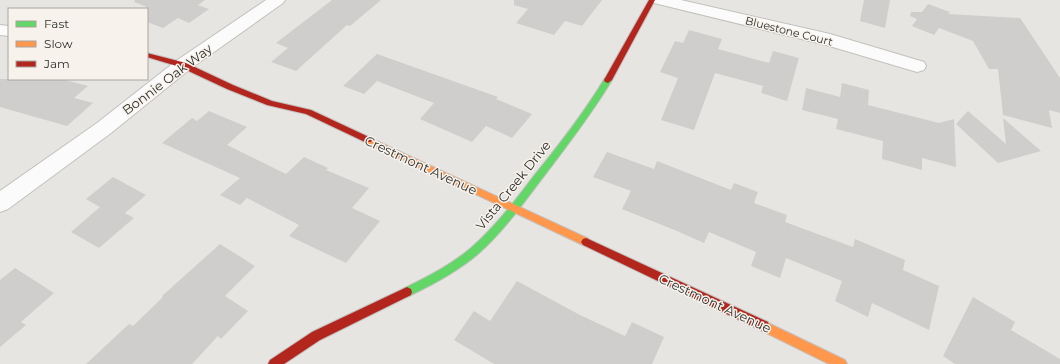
<svg xmlns="http://www.w3.org/2000/svg" width="1060" height="364" font-family="Montserrat,sans-serif">
	<style>
		.building { fill: #cfcecc }
		.lines { fill: none; stroke-linecap: round; stroke-linejoin: round }
		.street-casing { stroke: #c3c1be; stroke-width: 2 }
		.fast-casing { stroke: #c3c1be; stroke-width: 2 }
		.slow-casing { stroke: #c3c1be; stroke-width: 2 }
		.jam-casing { stroke: #c3c1be; stroke-width: 2 }
		.street { fill: #fbfbfb; fill-rule: evenodd }
		.fast { fill: #63d668; fill-rule: evenodd }
		.slow { fill: #ff974d; fill-rule: evenodd }
		.jam { fill: #b3261e; fill-rule: evenodd }
		.labels { text-anchor: middle; stroke-width: 3; stroke-linejoin: round; paint-order: stroke }
		.far-street-label { font-size: 11px; fill: #31302d; stroke: #f7f3ec }
		.street-label { font-size: 13px; fill: #31302d; stroke: #f7f3ec }
	</style>
	<rect width="100%" height="100%" fill="#e7e5e2"/>
	<path class="building" d="M 135,0 L 205,0 L 198,5 L 209,9 L 189,23 L 178,18 L 163,28 L 147,22 L 147,7 L 134,2 Z
		M 332,0 L 381,0 L 350,26 L 347,25 L 296,71 L 271,62 L 288,48 L 276,43 Z
		M 514,0 L 602,0 L 582,26 L 565,21 L 554,35 L 516,23 L 528,9 L 514,5 Z
		M 864,0 L 890,0 L 885,28 L 860,21 Z
		M 928,4 L 950,12 L 948,14 L 1020,18 L 1060,78 L 1060,113 L 1049,110 L 1052,128 L 1003,115 L 998,69 L 989,69 L 973,41 L 939,28 L 934,35 L 912,26 L 917,19 L 910,16 L 911,12 L 922,12 Z
		M 689,30 L 722,39 L 718,49 L 769,63 L 773,51 L 799,58 L 787,101 L 761,93 L 763,86 L 715,73 L 694,130 L 661,120 L 678,78 L 660,72 L 675,41 L 683,43 Z
		M 377,54 L 498,97 L 496,99 L 532,114 L 512,138 L 486,126 L 472,142 L 420,119 L 434,103 L 377,81 L 364,94 L 343,86 Z
		M 0,79 L 61,79 L 88,86 L 74,98 L 93,103 L 67,126 L 0,107 Z
		M 842,83 L 869,90 L 868,105 L 939,123 L 954,119 L 956,167 L 922,158 L 922,170 L 882,159 L 883,141 L 836,129 L 838,119 L 802,110 L 806,88 L 840,97 Z
		M 209,111 L 247,127 L 227,145 L 286,174 L 304,157 L 328,168 L 326,170 L 369,188 L 352,208 L 380,221 L 346,263 L 289,236 L 299,225 L 247,198 L 240,205 L 220,195 L 240,178 L 162,143 L 192,118 L 197,121 Z
		M 968,111 L 1006,144 L 1003,118 L 1041,151 L 998,163 L 956,124 Z
		M 607,152 L 654,169 L 657,161 L 731,190 L 734,183 L 758,192 L 754,203 L 787,215 L 785,222 L 853,247 L 855,239 L 905,260 L 903,270 L 939,286 L 929,330 L 872,303 L 868,317 L 835,301 L 842,281 L 786,258 L 780,278 L 751,266 L 756,252 L 709,232 L 704,243 L 677,231 L 622,209 L 631,191 L 593,177 Z
		M 113,177 L 146,195 L 125,213 L 134,218 L 99,248 L 71,232 L 100,207 L 86,199 Z
		M 220,244 L 255,266 L 225,296 L 248,311 L 221,339 L 218,336 L 192,364 L 86,364 L 129,324 L 133,326 L 163,297 L 162,296 Z
		M 15,268 L 54,293 L 21,322 L 26,325 L 0,347 L 0,280 Z
		M 517,281 L 580,315 L 625,336 L 632,322 L 664,337 L 652,364 L 494,364 L 454,340 L 474,311 L 490,321 Z
		M 973,297 L 1015,322 L 1011,330 L 1060,359 L 1060,364 L 955,364 L 943,356 Z"/>
	<g class="lines">
		<g class="street-casing">
			<path id="street" d="M 266,0 L 285,0 L 283,3 L 190,69 L 111,133 L 8,209 L 0,212 L 0,191 L 97,123 L 176,61 Z
				M 652,0 L 681,0 L 830,34 L 924,62 L 926,66 L 924,70 L 917,72 L 826,45 L 654,3 Z
				M 0,25 L 9,26 L 9,36 L 0,35 Z"/>
		</g>
		<g class="fast-casing">
			<path id="fast" d="M 608,77 L 612,80 C 591,115 566,147 541,180 C 522,205 503,232 478,254 C 458,271 434,284 411,295 L 407,297 L 403,295 L 402,292 L 403,289 C 427,277 451,265 471,248 C 495,227 514,202 533,177 C 559,145 584,113 605,78 Z"/>
		</g>
		<g class="slow-casing">
			<path id="slow" d="M 368,137 L 589,239 L 591,242 L 589,245 L 586,246 L 583,245 L 365,142 L 364,140 L 365,138 Z
				M 764,321 L 845,360 L 847,364 L 829,364 L 760,330 L 759,326 L 760,322 Z"/>
		</g>
		<g class="jam-casing">
			<path id="jam" d="M 649,0 L 655,0 L 612,80 L 608,83 L 605,82 L 604,80 Z
				M 147,53 L 186,63 L 233,85 L 272,101 L 311,110 L 371,138 L 372,140 L 371,142 L 365,142 L 306,114 L 267,105 L 227,89 L 180,67 L 147,57 Z
				M 586,238 L 768,322 L 769,326 L 768,330 L 764,331 L 760,330 L 583,245 L 581,242 L 583,239 Z
				M 407,287 L 411,289 L 412,292 L 411,295 L 320,340 L 284,364 L 268,364 L 270,360 L 312,332 Z"/>
		</g>
		<use href="#street" class="street"/>
		<use href="#fast" class="fast"/>
		<use href="#slow" class="slow"/>
		<use href="#jam" class="jam"/>
	</g>
	<g class="labels">
		<g class="far-street-label">
			<text transform="translate(789 31) rotate(14)" y="4">Bluestone Court</text>
		</g>
		<g class="street-label">
			<text transform="translate(167 79) rotate(-37)" y="5">Bonnie Oak Way</text>
			<text transform="translate(421 165) rotate(25)" y="5">Crestmont Avenue</text>
			<text transform="translate(513 185) rotate(-51)" y="5">Vista Creek Drive</text>
			<text transform="translate(715 303) rotate(25)" y="5">Crestmont Avenue</text>
		</g>
	</g>
	<rect x="8" y="8" width="140" height="72" fill="#f7f3ec" stroke="#a8a5a0"/>
	<rect x="16" y="21" width="20" height="6" fill="#63d668" stroke="#a8a5a0"/>
	<text x="44" y="28" font-size="12" fill="#31302d">Fast</text>
	<rect x="16" y="41" width="20" height="6" fill="#ff974d" stroke="#a8a5a0"/>
	<text x="44" y="48" font-size="12" fill="#31302d">Slow</text>
	<rect x="16" y="61" width="20" height="6" fill="#b3261e" stroke="#a8a5a0"/>
	<text x="44" y="68" font-size="12" fill="#31302d">Jam</text>
</svg>
